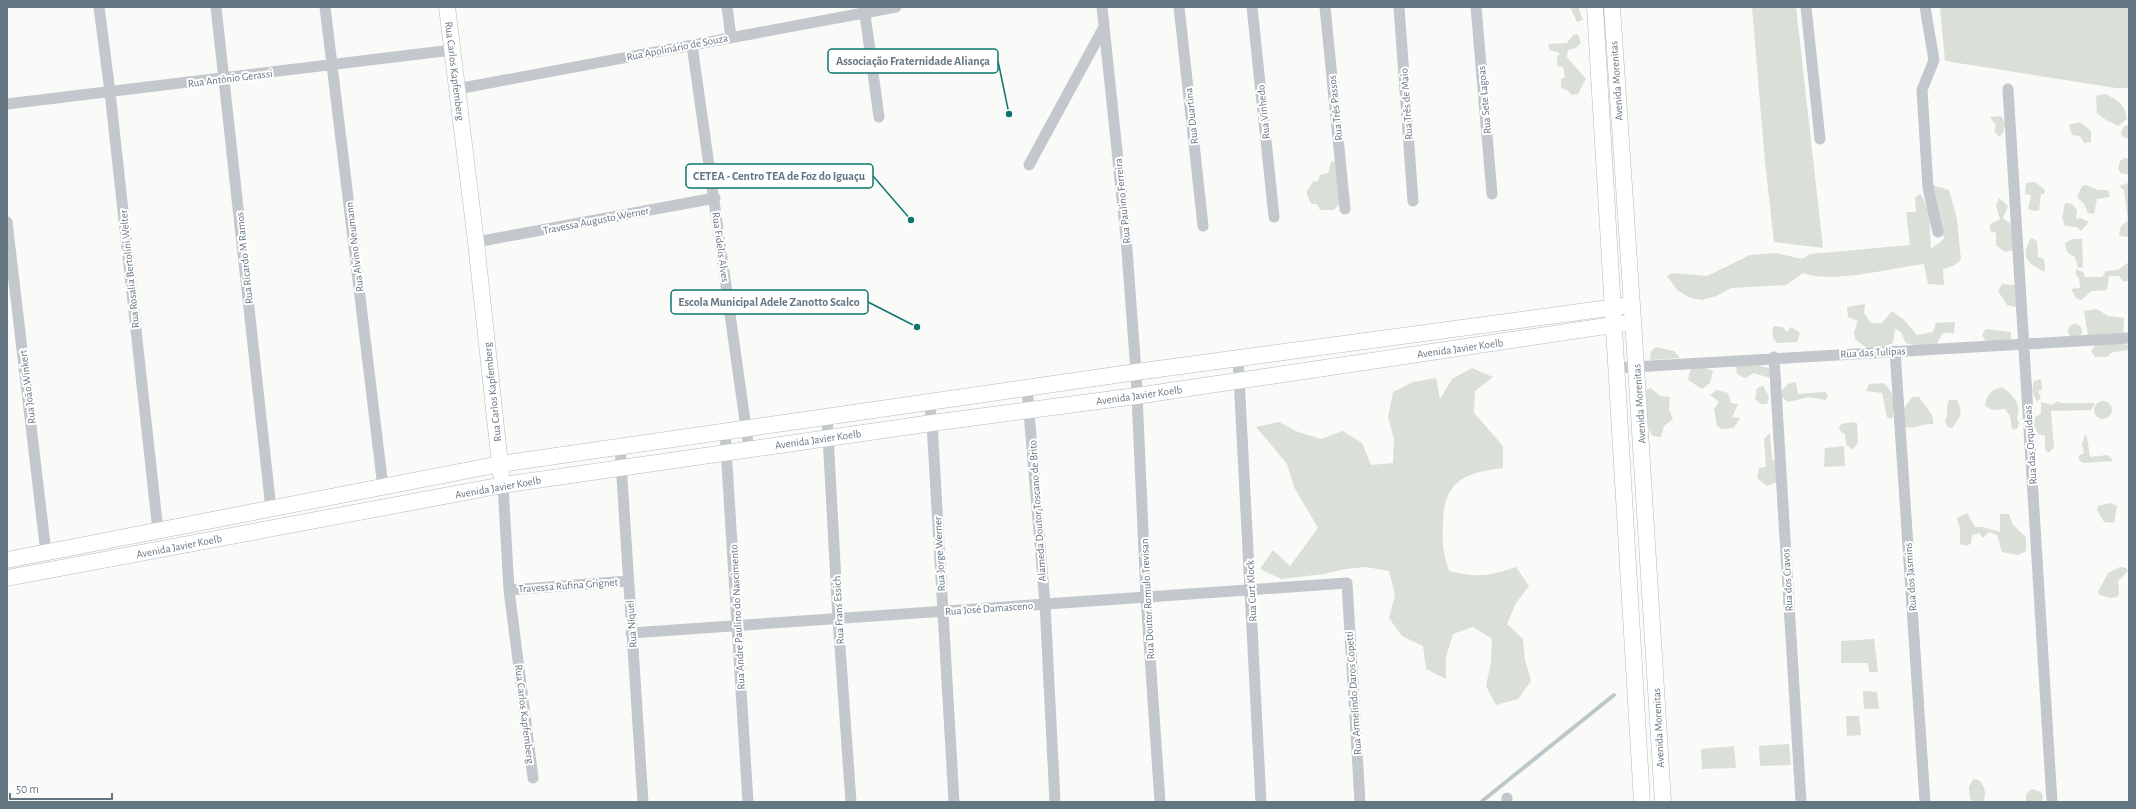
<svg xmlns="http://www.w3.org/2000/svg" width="2136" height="809" font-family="'Alegreya Sans',sans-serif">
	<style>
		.green { fill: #dadfd7 }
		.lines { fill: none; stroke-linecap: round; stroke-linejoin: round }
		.stream { stroke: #bbc7cb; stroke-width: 4 }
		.secondary-casing { stroke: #b3babf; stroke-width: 17 }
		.street { stroke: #c3c8cc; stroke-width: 11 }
		.secondary { stroke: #fff; stroke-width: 16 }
		.labels { text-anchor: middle; stroke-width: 4; stroke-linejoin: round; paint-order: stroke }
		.street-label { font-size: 11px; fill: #657683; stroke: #fff }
		.leader { fill: none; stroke: #0f766e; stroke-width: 1.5 }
		.callout-dot { fill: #0f766e; stroke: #fff; stroke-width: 1.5 }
		.callout { fill: #fff; stroke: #0f766e; stroke-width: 1.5 }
		.callout-label { font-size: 12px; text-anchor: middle; font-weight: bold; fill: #657683 }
	</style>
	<rect width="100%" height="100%" fill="#fafaf8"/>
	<path class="green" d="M 1570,7 L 1580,7 L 1579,10 L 1583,20 L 1577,22 Z
		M 1752,7 L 1796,7 L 1823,248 L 1774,242 L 1765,162 Z
		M 1940,7 L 2129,7 L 2129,88 L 2116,88 L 1945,61 Z
		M 1578,34 L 1581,43 L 1576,48 L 1568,50 L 1567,57 L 1586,79 L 1578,94 L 1572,95 L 1567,90 L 1561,88 L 1561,79 L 1565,77 L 1563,67 L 1557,66 L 1557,58 L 1560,53 L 1550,50 L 1548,44 L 1567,43 L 1573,35 Z
		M 2105,94 C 2118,100 2125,104 2127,119 L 2118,126 L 2106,120 L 2097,113 L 2096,96 Z
		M 2001,116 L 2005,123 L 2003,133 L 1999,137 L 1994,131 L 1996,126 L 1990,117 Z
		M 2080,122 L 2091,131 L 2091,142 L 2084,143 L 2080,136 L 2072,135 L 2069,125 Z
		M 2129,125 L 2129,139 L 2122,136 L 2121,132 L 2124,126 Z
		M 2125,158 L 2129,159 L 2129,175 L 2121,173 L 2118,169 L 2120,161 Z
		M 1331,161 L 1335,162 L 1339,170 L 1341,202 L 1334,210 L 1320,210 L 1317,204 L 1312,204 C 1303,191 1307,192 1314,180 L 1314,182 L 1318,181 L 1320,175 L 1328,173 Z
		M 2035,182 L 2045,190 L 2044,194 L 2041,194 L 2039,210 L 2034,211 L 2028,209 L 2031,195 L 2025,194 L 2026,183 Z
		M 2128,183 L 2129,186 L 2129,237 L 2119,236 L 2121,226 L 2128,221 L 2124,190 L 2119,186 Z
		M 1932,185 L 1949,190 L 1957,219 L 1961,260 L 1953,266 L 1943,269 L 1944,285 L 1928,284 L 1924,264 C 1892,268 1832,284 1803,273 L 1786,285 L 1731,288 L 1716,296 L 1702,300 L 1691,298 L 1678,291 L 1667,276 L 1672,273 L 1707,276 L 1750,255 L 1776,253 L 1802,259 L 1810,254 L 1910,245 L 1906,212 L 1916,212 L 1915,197 L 1921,194 L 1929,213 L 1931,249 L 1944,239 Z
		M 2086,185 L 2098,190 L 2108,190 L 2110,197 L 2097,199 L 2094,214 L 2088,213 L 2084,204 L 2077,197 L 2082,186 Z
		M 1999,198 L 2008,206 L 2003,218 L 2011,224 L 2013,250 L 2005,252 L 1996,245 L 1996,233 L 1990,231 L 1990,224 L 2000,219 L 1996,205 Z
		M 2065,203 L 2072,204 L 2077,210 L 2076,219 L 2081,218 L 2089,222 L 2081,231 L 2077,227 L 2065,226 L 2062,218 Z
		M 2031,238 L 2037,241 L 2038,257 L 2044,259 L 2045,266 L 2044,272 C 2027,262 2020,259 2031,238 Z
		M 2073,239 L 2082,239 L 2083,267 L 2078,268 L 2075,257 C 2068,254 2066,252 2065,243 Z
		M 2127,263 L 2129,265 L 2129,280 L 2124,282 L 2119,276 L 2109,276 L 2107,290 L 2092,291 L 2081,300 L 2076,298 L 2071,289 L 2080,288 L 2079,278 L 2076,275 L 2076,269 L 2083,272 L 2085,277 L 2102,277 L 2106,271 L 2118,270 Z
		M 2002,284 L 2014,285 L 2019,291 L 2019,308 L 2007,305 L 1998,291 Z
		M 1865,304 L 1864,313 L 1871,323 L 1882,323 L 1892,311 L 1903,319 L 1917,335 L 1933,332 L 1936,323 L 1955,322 L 1954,333 L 1943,333 L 1936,345 L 1926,348 L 1906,343 L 1901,332 L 1895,329 L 1893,343 C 1874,351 1872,353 1855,339 L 1854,332 L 1858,321 L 1848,317 L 1847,307 Z
		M 2097,309 L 2108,316 L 2124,318 L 2123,336 L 2088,335 L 2084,311 Z
		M2068 331a7 7 0 1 1 14 0a7 7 0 1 1-14 0Z
		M 1774,326 L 1783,327 L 1787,332 L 1791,327 L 1800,333 L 1797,342 L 1777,343 C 1772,337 1771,333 1774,326 Z
		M 1986,329 L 2011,332 L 2011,340 L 1986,342 L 1982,335 Z
		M 2119,341 L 2125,345 L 2129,344 L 2129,350 L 2113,352 L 2107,357 L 2095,357 L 2091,351 L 2096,344 Z
		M 1656,347 L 1674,351 L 1680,358 L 1650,360 L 1651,351 Z
		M 1743,361 L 1772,369 L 1769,378 L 1754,373 L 1745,378 L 1737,374 L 1735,362 Z
		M 1691,367 L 1705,368 L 1713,371 L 1710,383 L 1702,389 L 1688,380 Z
		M 1472,368 L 1493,377 L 1475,391 L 1474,413 L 1503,446 L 1503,468 C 1465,473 1444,480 1443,523 C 1442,542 1443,553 1449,571 C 1478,578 1488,576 1516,567 L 1529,586 L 1516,603 L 1507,624 L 1523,639 L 1525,660 L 1531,681 L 1518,699 L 1496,705 L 1486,686 L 1491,662 L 1492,639 L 1473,627 L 1453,634 L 1446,657 L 1446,679 L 1426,669 L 1423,646 L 1402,636 L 1389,618 L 1395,595 L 1389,571 L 1366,567 L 1346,569 L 1324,574 L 1281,579 L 1260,569 L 1273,550 L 1290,566 L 1318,528 L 1294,487 L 1287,464 L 1256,427 L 1279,422 L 1298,432 L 1321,439 L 1343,431 L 1362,443 L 1371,465 L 1393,463 L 1394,439 L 1388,417 L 1393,392 L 1413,382 L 1436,378 L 1440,399 L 1452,379 Z
		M 2041,379 L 2042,390 L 2038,391 L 2041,398 L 2037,402 L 2032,391 L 2034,381 Z
		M 1796,382 L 1798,394 L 1825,392 L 1828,396 L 1826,400 L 1809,397 L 1788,402 L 1782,397 L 1782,390 L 1788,384 Z
		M 1884,383 C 1895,394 1896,404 1892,419 L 1887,417 L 1882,393 L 1866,391 L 1869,384 Z
		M 1763,386 L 1769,397 L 1767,404 L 1761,404 L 1755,399 L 1757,388 Z
		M 2002,387 C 2012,394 2022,404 2017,417 L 2019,424 L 2017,429 L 2012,430 L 2010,416 L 2005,409 L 1993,410 L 1985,406 C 1986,395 1992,389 2002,387 Z
		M 1651,388 L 1660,396 L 1670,397 L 1669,410 L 1673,419 L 1664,426 L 1661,437 L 1652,436 L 1643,411 L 1642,391 Z
		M 1717,390 L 1728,393 L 1731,403 L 1738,404 L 1732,417 L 1740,418 L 1734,428 L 1722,429 L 1717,426 L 1714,409 L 1719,402 L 1710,395 Z
		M 1912,397 L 1919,397 C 1924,406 1935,414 1933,424 C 1923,423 1916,429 1905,427 L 1901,413 Z
		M 1949,400 L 1957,400 C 1964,415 1960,416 1952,428 L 1948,427 L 1945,421 C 1949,414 1945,407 1949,400 Z
		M2094 410a9 9 0 1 1 18 0a9 9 0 1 1-18 0Z
		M 2057,401 L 2061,403 L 2095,403 L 2091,410 L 2051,411 L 2054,448 L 2048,453 L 2045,449 L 2045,436 L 2038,434 L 2034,425 L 2035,417 L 2041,414 L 2041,402 L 2053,405 Z
		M 1852,422 L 1857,423 L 1858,443 L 1852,450 L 1846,444 L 1845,434 L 1841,432 L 1839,428 L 1841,424 Z
		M 1770,433 L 1772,459 L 1778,463 L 1777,482 L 1767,486 L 1757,478 L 1759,468 L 1766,467 L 1764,439 Z
		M 2085,435 L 2087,437 L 2090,457 L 2108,455 L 2113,461 L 2084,463 L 2080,461 L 2078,456 L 2084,453 L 2082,444 Z
		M 1844,446 L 1845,466 L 1824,467 L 1825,448 Z
		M 2110,503 L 2117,506 L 2114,523 L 2104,522 L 2097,510 L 2098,506 Z
		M 1967,513 L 1975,527 L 1983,527 L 2000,532 L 2000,514 L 2009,514 L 2013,525 L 2026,537 L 2026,551 L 2018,555 L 2002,552 L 1997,535 L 1989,532 L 1983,538 L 1979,533 L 1972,535 L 1971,543 L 1967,546 L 1960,544 L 1960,529 L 1957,518 Z
		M 2120,567 L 2126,568 L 2128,571 L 2118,581 L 2119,594 L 2117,597 L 2111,598 L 2099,595 L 2098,592 L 2108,573 Z
		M 1874,639 L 1878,672 L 1869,672 L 1868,663 L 1841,663 L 1841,641 Z
		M 1863,691 L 1877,692 L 1879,709 L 1864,709 Z
		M 1846,716 L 1859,716 L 1861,735 L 1847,736 Z
		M 1789,744 L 1791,765 L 1760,766 L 1759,746 Z
		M 1734,746 L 1736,768 L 1702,769 L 1701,749 Z
		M 1973,779 L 1979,780 C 1985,787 1987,794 1983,802 L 1975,802 L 1970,799 L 1969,787 Z
		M 2032,789 L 2041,792 L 2043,797 L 2042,802 L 2026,802 L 2026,794 Z"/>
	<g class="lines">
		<path class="stream" d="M 1481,802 L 1614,695"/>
		<g class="secondary-casing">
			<path id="secondary" d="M 447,7 L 476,242 L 501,474
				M 1595,7 L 1642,802
				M 1612,7 L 1636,366 L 1663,802
				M 7,560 L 500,464 L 1136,372 L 1631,305
				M 7,578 L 503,485 L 932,423 L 1136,396 L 1633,322"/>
		</g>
		<path class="street" d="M 99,7 L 110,92 L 158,531
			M 216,7 L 271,509
			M 325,7 L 383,487
			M 727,7 L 731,37
			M 864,7 L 879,117
			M 1102,7 L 1126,237 L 1136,372 L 1146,597 L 1160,802
			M 1179,7 L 1203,226
			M 1252,7 L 1274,217
			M 1325,7 L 1345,209
			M 1399,7 L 1413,201
			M 1476,7 L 1492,194
			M 1806,7 L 1820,139
			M 1925,7 L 1934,60 L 1922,90 L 1928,188 L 1938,232
			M 692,45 L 749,449
			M 457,89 L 896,7
			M 2008,89 L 2052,802
			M 7,104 L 452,50
			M 1029,165 L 1104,27
			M 7,222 L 46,553
			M 476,242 L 715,198
			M 1895,351 L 1925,802
			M 1774,357 L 1801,802
			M 1238,358 L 1261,802
			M 1616,368 L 2129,338
			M 1027,388 L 1045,604 L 1055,802
			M 929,402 L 932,423 L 954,802
			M 827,417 L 838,619 L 851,802
			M 725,432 L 748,802
			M 620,447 L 643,802
			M 503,485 L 509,590 L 533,778
			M 509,590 L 628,581
			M 631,633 L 1347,583 L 1360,802
			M 1507,798 L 1507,802"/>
		<use href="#secondary" class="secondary"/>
	</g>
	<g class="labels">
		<g class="street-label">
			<text transform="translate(677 47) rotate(-11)" y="4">Rua Apolinário de Souza</text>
			<text transform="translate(455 71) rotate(83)" y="4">Rua Carlos Kapfemberg</text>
			<text transform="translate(230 78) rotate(-7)" y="4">Rua Antônio Gerassi</text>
			<text transform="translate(1616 81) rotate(-94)" y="4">Avenida Morenitas</text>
			<text transform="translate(1484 100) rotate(-95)" y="4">Rua Sete Lagoas</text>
			<text transform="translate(1406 104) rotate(-94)" y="4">Rua Três de Maio</text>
			<text transform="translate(1335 108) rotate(-96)" y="4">Rua Três Passos</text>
			<text transform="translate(1263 112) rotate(-96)" y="4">Rua Vinhedo</text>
			<text transform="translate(1191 116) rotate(-96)" y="4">Rua Duartina</text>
			<text transform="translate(1122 201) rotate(-96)" y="4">Rua Paulino Ferreira</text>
			<text transform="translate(596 220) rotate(-11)" y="4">Travessa Augusto Werner</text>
			<text transform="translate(354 247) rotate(-97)" y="4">Rua Alvino Neumann</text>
			<text transform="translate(721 247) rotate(82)" y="4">Rua Fidelis Alves</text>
			<text transform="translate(244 258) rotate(-96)" y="4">Rua Ricardo M Ramos</text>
			<text transform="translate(129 269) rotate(-96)" y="4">Rua Rosalia Bertolini Welter</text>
			<text transform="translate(1460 348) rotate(-8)" y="4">Avenida Javier Koelb</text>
			<text transform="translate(1873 352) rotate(-3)" y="4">Rua das Tulipas</text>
			<text transform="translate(27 387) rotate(-97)" y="4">Rua João Winkert</text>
			<text transform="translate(492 392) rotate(-96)" y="4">Rua Carlos Kapfemberg</text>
			<text transform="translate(1139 395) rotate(-8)" y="4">Avenida Javier Koelb</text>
			<text transform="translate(1639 404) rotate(-94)" y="4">Avenida Morenitas</text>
			<text transform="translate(818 439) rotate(-8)" y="4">Avenida Javier Koelb</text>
			<text transform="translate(2030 445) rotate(-94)" y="4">Rua das Orquídeas</text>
			<text transform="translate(498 487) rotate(-10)" y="4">Avenida Javier Koelb</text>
			<text transform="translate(1037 511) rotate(-94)" y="4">Alameda Doutor Toscano de Brito</text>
			<text transform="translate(179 546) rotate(-11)" y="4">Avenida Javier Koelb</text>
			<text transform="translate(939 554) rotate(-93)" y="4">Rua Jorge Werner</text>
			<text transform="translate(1910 577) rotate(-94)" y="4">Rua dos Jasmins</text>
			<text transform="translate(1787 580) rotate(-93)" y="4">Rua dos Cravos</text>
			<text transform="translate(568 585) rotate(-4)" y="4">Travessa Rufina Grignet</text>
			<text transform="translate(1251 591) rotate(-93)" y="4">Rua Curt Klock</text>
			<text transform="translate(1147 599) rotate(-93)" y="4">Rua Doutor Romulo Trevisan</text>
			<text transform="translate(989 608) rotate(-4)" y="4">Rua José Damasceno</text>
			<text transform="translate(838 610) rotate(-93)" y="4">Rua Frans Essich</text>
			<text transform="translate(737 617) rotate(-93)" y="4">Rua Andre Paulino do Nascimento</text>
			<text transform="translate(631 624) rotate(-94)" y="4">Rua Níquel</text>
			<text transform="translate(1353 693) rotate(-94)" y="4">Rua Armelindo Daros Copetti</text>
			<text transform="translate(525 714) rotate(83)" y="4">Rua Carlos Kapfemberg</text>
			<text transform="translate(1658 728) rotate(-93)" y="4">Avenida Morenitas</text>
		</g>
	</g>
	<path class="leader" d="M1009 114L998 61M911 220L873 176M917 327L868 302"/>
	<g class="callout-dot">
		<circle cx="1009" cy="114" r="4"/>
		<circle cx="911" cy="220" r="4"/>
		<circle cx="917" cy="327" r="4"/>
	</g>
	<g class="callout">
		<rect x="828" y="49" width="170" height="24" rx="4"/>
		<rect x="686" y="164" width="187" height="24" rx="4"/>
		<rect x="671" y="290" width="197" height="24" rx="4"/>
	</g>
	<g class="callout-label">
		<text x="913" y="65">Associação Fraternidade Aliança</text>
		<text x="779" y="180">CETEA - Centro TEA de Foz do Iguaçu</text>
		<text x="769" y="306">Escola Municipal Adele Zanotto Scalco</text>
	</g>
	<rect width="2136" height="809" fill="none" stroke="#657683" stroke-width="16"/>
	<path d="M10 793v6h102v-6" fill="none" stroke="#657683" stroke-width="2"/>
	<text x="16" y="793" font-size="12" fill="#657683" stroke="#ffffff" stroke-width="3" paint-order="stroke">50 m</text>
</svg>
